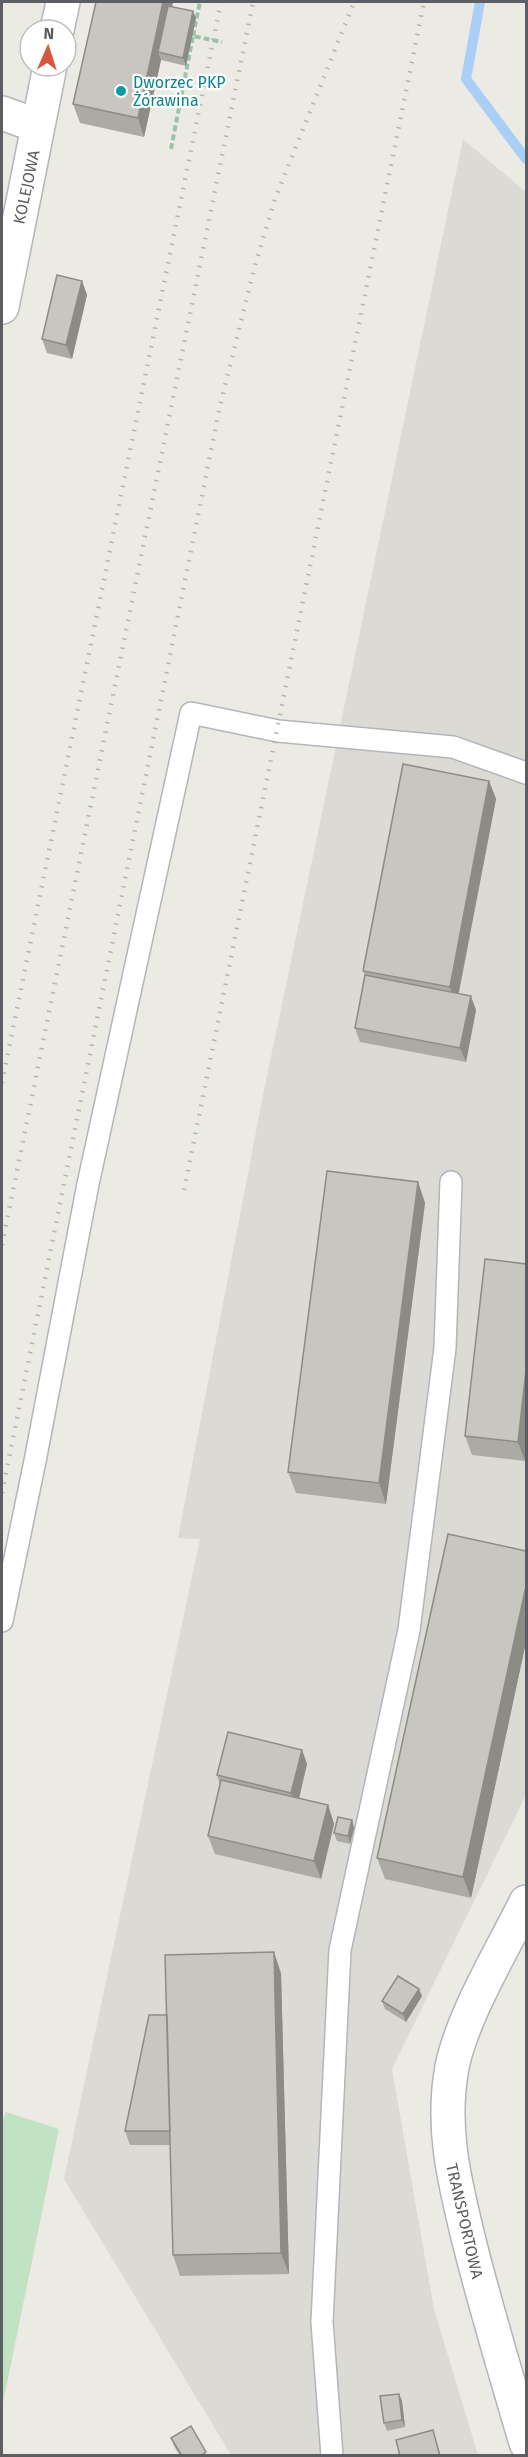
<svg xmlns="http://www.w3.org/2000/svg" width="528" height="2457" font-family="'Fira Sans',sans-serif">
	<style>
		.industrial { fill: #dbdad5 }
		.green { fill: #c2e2c4 }
		.lines { fill: none; stroke-linecap: round; stroke-linejoin: round }
		.stream { stroke: #aacff6; stroke-width: 10 }
		.lane-casing { stroke: #b3b5b9; stroke-width: 24 }
		.street-casing { stroke: #b3b5b9; stroke-width: 36 }
		.path { stroke: #9cc2a9; stroke-width: 4; stroke-dasharray: 6 3; stroke-linecap: butt }
		.lane { stroke: #fff; stroke-width: 21 }
		.street { stroke: #fff; stroke-width: 33 }
		.rail { stroke: #b3b4b4; stroke-width: 4.5; stroke-dasharray: 1.5 8; stroke-linecap: butt }
		.wall { fill: #acaaa5 }
		.shaded-wall { fill: #8c8b86 }
		.building { fill: #c8c6c0; stroke: #8c8b86; stroke-width: 1.5 }
		.culture-dot { fill: #0f9aa8; stroke: #fff; stroke-width: 2 }
		.labels { text-anchor: middle; stroke-width: 4.5; stroke-linejoin: round; paint-order: stroke }
		.culture-label { font-size: 16px; fill: #0d838f; stroke: #fff; text-anchor: start }
		.street-label { font-size: 16px; fill: #5b5e62; stroke: #fff }
	</style>
	<rect width="100%" height="100%" fill="#ecebe3"/>
	<path class="industrial" d="M 463,139 L 526,192 L 526,1795 L 392,2069 L 434,2309 L 478,2455 L 231,2455 L 64,2179 L 200,1539 L 178,1538 L 264,1090 Z"/>
	<path class="green" d="M 6,2112 L 59,2129 L 2,2408 L 2,2122 Z"/>
	<g class="lines">
		<path class="stream" d="M 480,2 L 466,79 L 526,159"/>
		<g class="lane-casing">
			<path id="lane" d="M 2,1621 L 35,1461 L 88,1184 L 191,713 L 278,731 L 453,747 L 526,773
				M 332,2456 L 322,2322 L 340,1950 L 409,1630 L 445,1348 L 451,1182"/>
		</g>
		<g class="street-casing">
			<path id="street" d="M 57,30 L 63,2
				M 2,113 L 38,126
				M 2,307 L 50,66
				M 526,1902 C 502,1951 463,2014 452,2067 C 441,2127 454,2179 468,2237 C 485,2306 506,2374 526,2443"/>
		</g>
		<path class="path" d="M 193,36 L 200,2
			M 171,149 L 193,36 L 222,42"/>
		<use href="#lane" class="lane"/>
		<use href="#street" class="street"/>
		<path class="rail" d="M 2,1083 L 221,2
			M 184,1190 L 424,2
			M 2,1245 L 253,2
			M 2,1493 L 220,406 L 254,269 L 275,199 L 354,2"/>
	</g>
	<path class="wall" d="M 173,2 L 172,6 L 196,18 L 186,66 L 161,60 L 144,137 L 80,123 L 73,104 Z
		M 82,281 L 87,295 L 72,359 L 47,353 L 42,339 Z
		M 489,781 L 496,799 L 459,993 L 476,1010 L 466,1062 L 360,1042 L 355,1028 L 365,975 L 363,971 Z
		M 418,1182 L 425,1203 L 386,1504 L 296,1493 L 288,1472 Z
		M 526,1264 L 525,1461 L 472,1455 L 465,1436 Z
		M 526,1551 L 526,1642 L 471,1898 L 385,1879 L 377,1858 Z
		M 302,1750 L 307,1764 L 299,1798 L 328,1805 L 334,1824 L 321,1879 L 215,1854 L 208,1836 L 220,1785 L 217,1775 Z
		M 352,1820 L 354,1828 L 350,1844 L 337,1841 L 334,1833 Z
		M 281,1973 L 289,2274 L 180,2276 L 173,2255 L 170,2145 L 130,2145 L 125,2131 L 167,2015 Z
		M 422,1996 L 406,2022 L 385,2009 L 382,2001 Z
		M 402,2401 L 405,2427 L 387,2431 L 384,2423 Z
		M 171,2438 L 207,2456 L 180,2456 L 174,2446 Z"/>
	<path class="shaded-wall" d="M 163,2 L 173,2 L 162,53 L 158,52 L 161,60 L 144,137 L 138,118 Z
		M 193,11 L 196,18 L 186,66 L 183,58 Z
		M 82,281 L 87,295 L 72,359 L 66,345 Z
		M 489,781 L 496,799 L 456,1006 L 450,987 Z
		M 471,996 L 476,1010 L 466,1062 L 460,1048 Z
		M 418,1182 L 425,1203 L 386,1504 L 379,1483 Z
		M 526,1370 L 526,1447 L 525,1461 L 518,1442 Z
		M 526,1586 L 526,1642 L 471,1898 L 463,1877 Z
		M 302,1750 L 307,1764 L 297,1807 L 291,1793 Z
		M 328,1805 L 334,1824 L 321,1879 L 314,1861 Z
		M 352,1820 L 354,1828 L 350,1844 L 348,1836 Z
		M 274,1952 L 281,1973 L 289,2274 L 281,2253 Z
		M 419,1989 L 422,1996 L 406,2022 L 403,2014 Z
		M 399,2394 L 402,2401 L 405,2427 L 402,2420 Z"/>
	<path class="building" d="M 96,2 L 163,2 L 138,118 L 73,104 Z
		M 168,6 L 193,11 L 183,58 L 158,52 Z
		M 57,275 L 82,281 L 66,345 L 42,339 Z
		M 403,764 L 489,781 L 450,987 L 363,971 Z
		M 365,975 L 471,996 L 460,1048 L 355,1028 Z
		M 327,1171 L 418,1182 L 379,1483 L 288,1472 Z
		M 485,1259 L 526,1264 L 526,1370 L 518,1442 L 465,1436 Z
		M 448,1534 L 526,1551 L 526,1586 L 463,1877 L 377,1858 Z
		M 228,1732 L 302,1750 L 291,1793 L 217,1775 Z
		M 221,1780 L 328,1805 L 314,1861 L 208,1836 Z
		M 338,1817 L 352,1820 L 348,1836 L 334,1833 Z
		M 274,1952 L 281,2253 L 173,2255 L 165,1955 Z
		M 398,1976 L 419,1989 L 403,2014 L 382,2001 Z
		M 149,2015 L 167,2015 L 170,2131 L 125,2131 Z
		M 399,2394 L 402,2420 L 384,2423 L 380,2396 Z
		M 191,2426 L 206,2452 L 200,2456 L 182,2456 L 171,2438 Z
		M 433,2430 L 440,2456 L 400,2456 L 396,2440 Z"/>
	<circle class="culture-dot" cx="121" cy="91" r="6"/>
	<g class="labels">
		<g class="culture-label">
			<text x="133" y="88">Dworzec PKP<tspan x="133" dy="18">Żórawina</tspan></text>
		</g>
		<g class="street-label">
			<text transform="translate(26 187) rotate(-78)" y="6">KOLEJOWA</text>
			<text transform="translate(465 2221) rotate(77)" y="6">TRANSPORTOWA</text>
		</g>
	</g>
	<rect width="528" height="2457" fill="none" stroke="#5b5e62" stroke-width="6"/>
	<g transform="translate(48 48) rotate(3)"><circle r="28" fill="#ffffff" stroke="#bdbfc0" stroke-width="1.5"/>
	<path d="M0-4.5L10 22L0 15L-10 22Z" fill="#d7563f"/>
	<text y="-9" font-size="16" font-weight="bold" text-anchor="middle" fill="#5b5e62">N</text>
	</g>
</svg>
